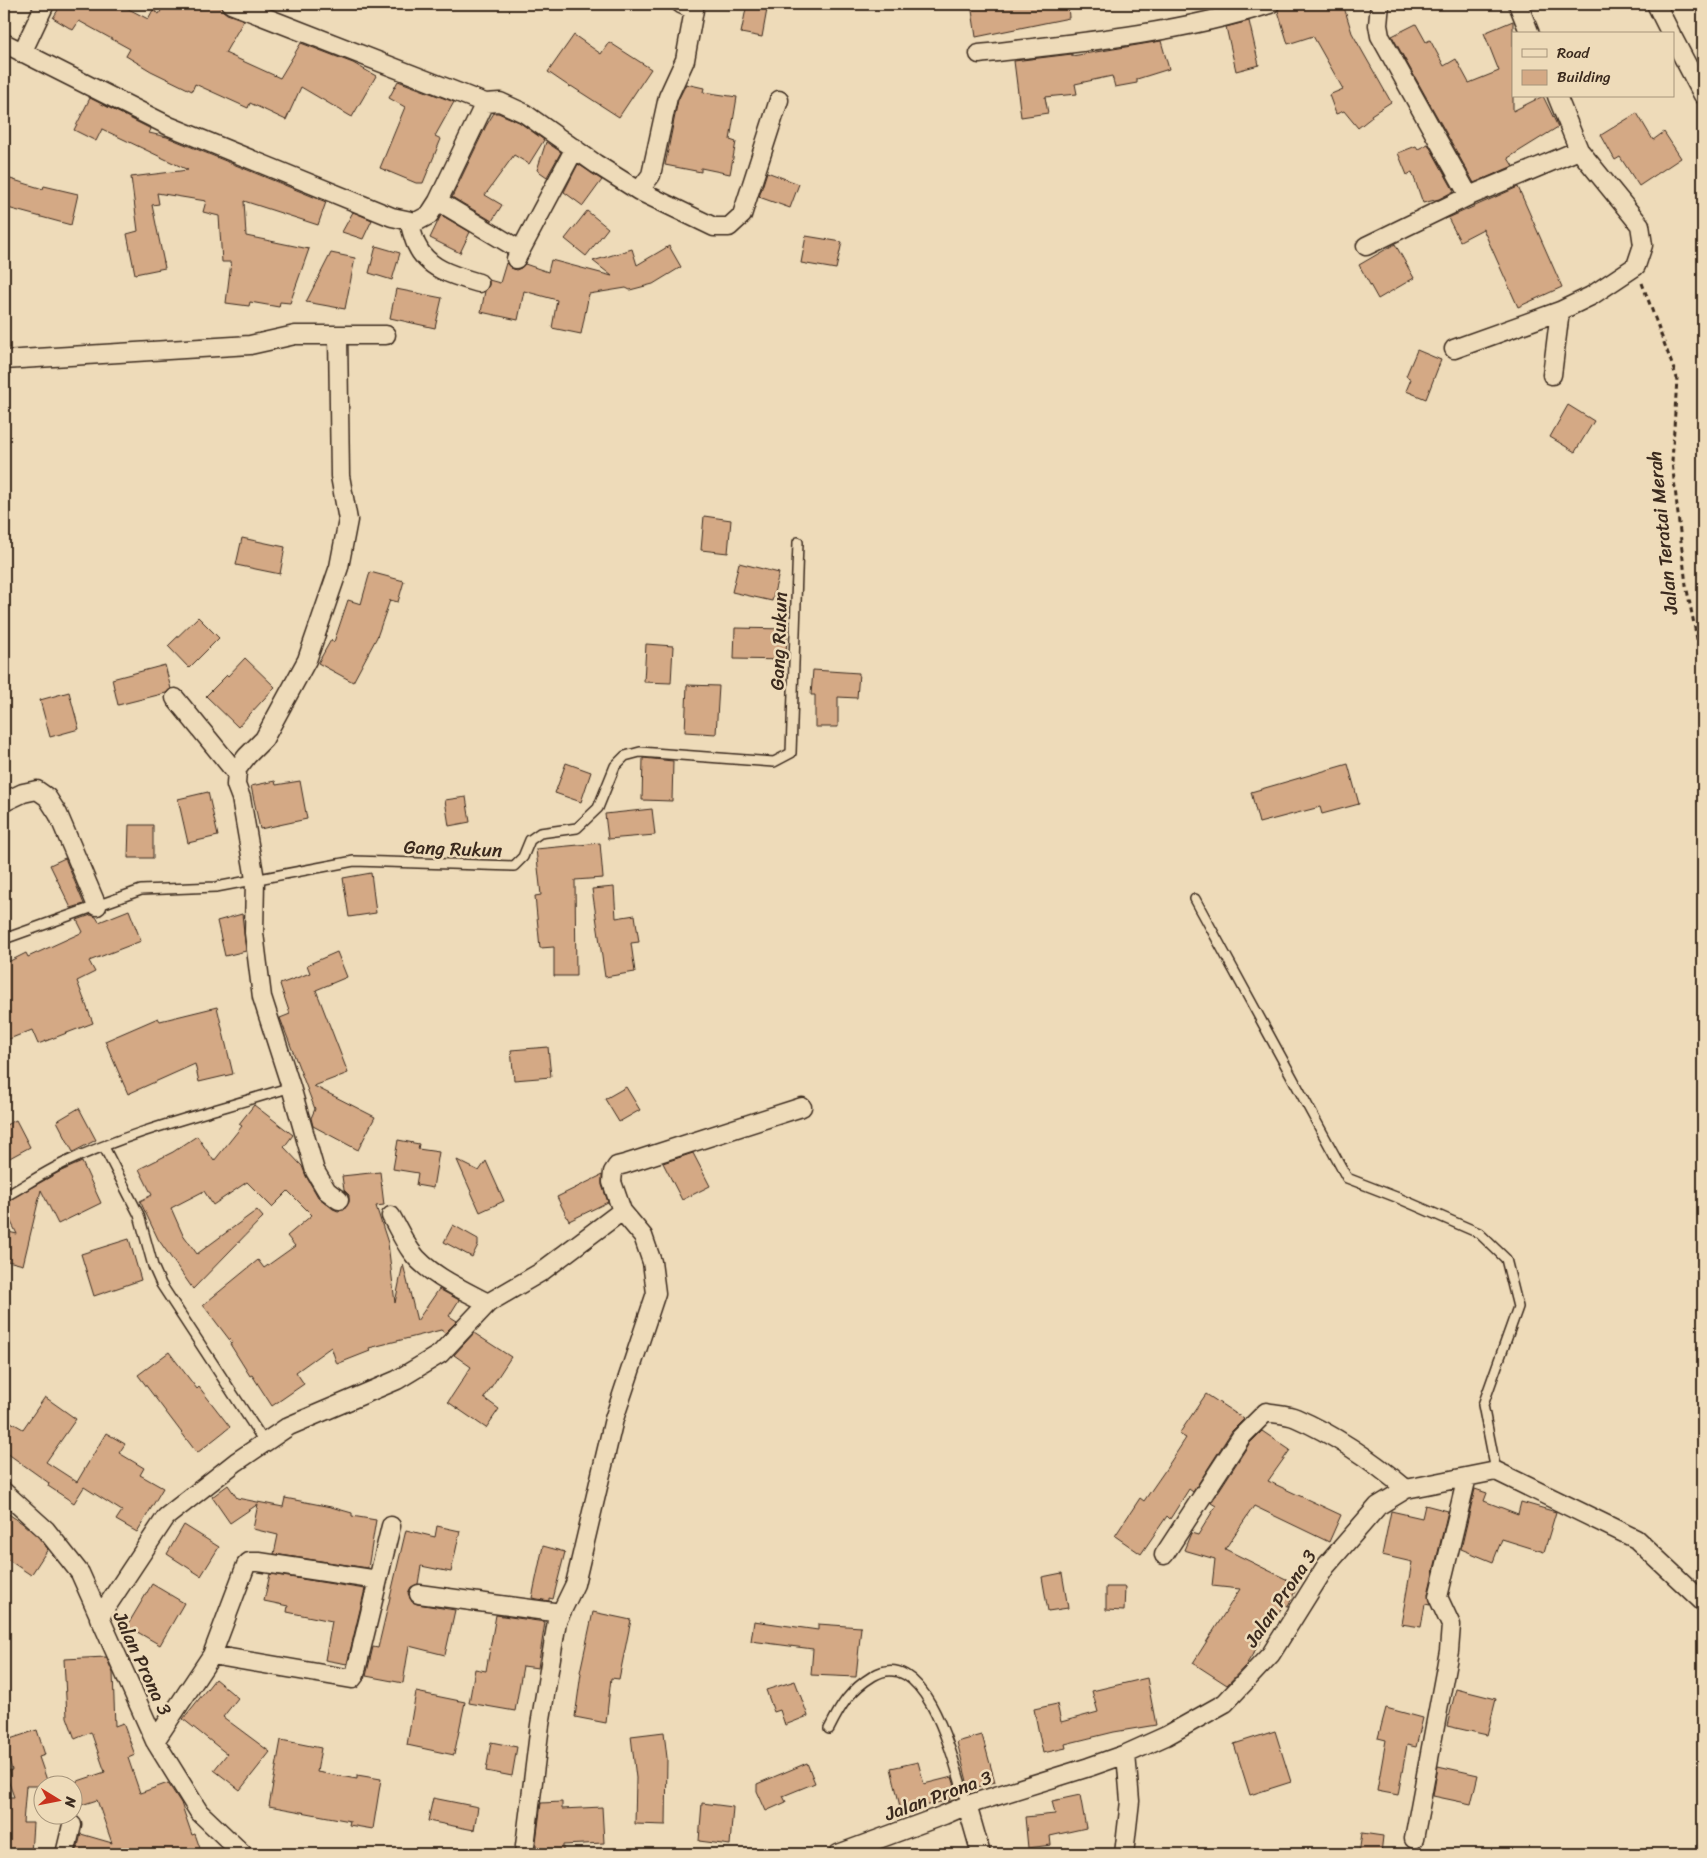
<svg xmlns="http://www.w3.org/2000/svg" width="1707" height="1858" font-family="Sriracha,sans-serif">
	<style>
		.building { fill: #d4a985; stroke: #3b2a1e }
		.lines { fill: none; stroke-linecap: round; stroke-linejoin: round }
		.service-casing { stroke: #3b2a1e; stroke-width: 12 }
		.minor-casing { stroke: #3b2a1e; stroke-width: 21 }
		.path { stroke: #3b2a1e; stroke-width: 3; stroke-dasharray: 5 4; stroke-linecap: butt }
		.service { stroke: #eedbb9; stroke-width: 9 }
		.minor { stroke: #eedbb9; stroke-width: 18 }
		.labels { text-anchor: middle; stroke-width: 5; stroke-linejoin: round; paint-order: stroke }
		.street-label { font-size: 19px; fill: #3b2a1e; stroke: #eedbb9 }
	</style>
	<rect width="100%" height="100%" fill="#eedbb9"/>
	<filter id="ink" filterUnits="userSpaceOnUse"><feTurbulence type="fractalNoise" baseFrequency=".02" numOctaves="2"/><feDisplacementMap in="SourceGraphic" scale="10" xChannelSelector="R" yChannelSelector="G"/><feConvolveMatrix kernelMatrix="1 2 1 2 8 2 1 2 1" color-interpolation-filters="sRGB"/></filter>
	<g filter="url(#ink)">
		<path class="building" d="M 56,4 L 119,4 L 148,19 L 153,10 L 159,14 L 165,4 L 220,4 L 222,10 L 227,14 L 244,20 L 225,53 L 280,78 L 301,43 L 353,63 L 376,76 L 352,117 L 301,87 L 286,120 L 250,103 L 248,108 L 195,84 L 192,91 L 151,71 L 126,56 L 130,49 L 79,21 L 73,30 L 53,18 L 58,10 L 55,9 Z
			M 747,4 L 768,4 L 762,37 L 741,33 Z
			M 971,4 L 1068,4 L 1069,18 L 976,37 Z
			M 1288,4 L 1343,4 L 1352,33 L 1391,102 L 1371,115 L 1372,117 L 1358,128 L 1344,111 L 1336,114 L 1329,95 L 1343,89 L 1313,36 L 1288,44 L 1278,11 L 1280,6 Z
			M 1249,21 L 1259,65 L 1236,71 L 1226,27 Z
			M 1513,21 L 1513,111 L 1543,96 L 1558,127 L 1508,158 L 1513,166 L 1474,183 L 1392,36 L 1416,24 L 1426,42 L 1430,40 L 1444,66 L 1456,59 L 1469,83 L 1499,71 L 1484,33 Z
			M 574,35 L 601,54 L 609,42 L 651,69 L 619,117 L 571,86 L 570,87 L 548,72 Z
			M 1161,41 L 1169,69 L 1137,79 L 1137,83 L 1115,87 L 1112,76 L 1075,84 L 1077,94 L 1045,97 L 1048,113 L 1021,117 L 1014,61 L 1072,54 L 1072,56 Z
			M 398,81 L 454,102 L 435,136 L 441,139 L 423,183 L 416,183 L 380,168 L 405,107 L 389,98 Z
			M 686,84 L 704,88 L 703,92 L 737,97 L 730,140 L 736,142 L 730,174 L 701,168 L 701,172 L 665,165 L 678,100 Z
			M 90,98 L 151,129 L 149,133 L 167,137 L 326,202 L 318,225 L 244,201 L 246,236 L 309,249 L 290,303 L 280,302 L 279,307 L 250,302 L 249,306 L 226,303 L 231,262 L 222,262 L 219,216 L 203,212 L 206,201 L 157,193 L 159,204 L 152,205 L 165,268 L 135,274 L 127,234 L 138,231 L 131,177 L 188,170 L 102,129 L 96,141 L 74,130 Z
			M 494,113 L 498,113 L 519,122 L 544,140 L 529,164 L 514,155 L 485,195 L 502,205 L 492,221 L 452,197 L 486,126 Z
			M 1637,113 L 1653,140 L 1664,132 L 1681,158 L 1639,186 L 1620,157 L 1615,160 L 1601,135 Z
			M 546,142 L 561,152 L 547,177 L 537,170 Z
			M 1428,144 L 1454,191 L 1439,199 L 1423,203 L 1412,172 L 1407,175 L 1398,153 L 1416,146 L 1418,149 Z
			M 578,164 L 602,180 L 583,206 L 564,192 Z
			M 767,172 L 799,184 L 790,208 L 759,197 Z
			M 4,177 L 43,189 L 44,186 L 78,194 L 71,225 L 4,207 Z
			M 1518,187 L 1562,287 L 1518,307 L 1483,229 L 1460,241 L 1448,218 Z
			M 587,211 L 608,228 L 586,256 L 565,239 Z
			M 353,212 L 372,220 L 363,239 L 342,232 Z
			M 441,215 L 470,232 L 460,253 L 430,238 Z
			M 806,236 L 842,242 L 836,269 L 801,263 Z
			M 1395,244 L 1414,278 L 1378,299 L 1359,265 Z
			M 376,246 L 400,253 L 392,280 L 369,273 Z
			M 669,246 L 681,267 L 653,284 L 630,290 L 626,288 L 589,294 L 581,334 L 552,328 L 557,300 L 524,291 L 518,320 L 481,312 L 485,291 L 489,285 L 489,280 L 500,283 L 506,263 L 511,268 L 516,270 L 521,268 L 525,264 L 548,272 L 551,260 L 612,276 L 593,261 L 632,249 L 637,265 Z
			M 331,253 L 355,258 L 345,309 L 306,302 Z
			M 396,289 L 442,298 L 435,328 L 390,318 Z
			M 1417,350 L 1441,360 L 1426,399 L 1406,391 L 1411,379 L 1406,376 Z
			M 1568,405 L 1594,421 L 1575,452 L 1550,437 Z
			M 704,516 L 731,520 L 728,553 L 701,550 Z
			M 242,538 L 285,547 L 280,574 L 236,565 Z
			M 739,563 L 779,573 L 772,601 L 732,592 Z
			M 370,572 L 404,581 L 398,602 L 390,600 L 377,637 L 353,682 L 318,663 L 331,640 L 334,642 L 348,600 L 361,604 Z
			M 198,617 L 219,638 L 189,668 L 168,646 Z
			M 735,628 L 787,629 L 786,660 L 734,659 Z
			M 646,644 L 673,646 L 671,683 L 644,682 Z
			M 245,658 L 275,687 L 238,727 L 206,696 L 227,675 L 228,676 Z
			M 165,665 L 171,689 L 166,693 L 118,705 L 112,679 Z
			M 813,670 L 859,673 L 857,698 L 838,697 L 838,727 L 815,727 L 815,695 L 811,695 Z
			M 687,685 L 719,686 L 716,734 L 685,732 Z
			M 69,692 L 79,729 L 50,737 L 40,700 Z
			M 643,758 L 673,761 L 672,801 L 642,800 Z
			M 566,763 L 591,772 L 581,802 L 555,793 Z
			M 1348,764 L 1359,804 L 1322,814 L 1320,807 L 1259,823 L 1251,792 Z
			M 275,781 L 276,785 L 300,781 L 307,819 L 260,829 L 251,786 Z
			M 208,792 L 218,836 L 188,843 L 178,799 Z
			M 466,797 L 470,822 L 449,826 L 445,800 Z
			M 652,809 L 655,835 L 608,839 L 605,814 Z
			M 129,825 L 153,825 L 153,858 L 128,858 Z
			M 600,843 L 603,878 L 575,880 L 576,976 L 554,976 L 554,947 L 540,948 L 535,896 L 541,895 L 536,849 Z
			M 65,858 L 84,904 L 71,908 L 50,865 Z
			M 371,873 L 376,913 L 349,917 L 343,878 Z
			M 614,887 L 616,918 L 635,915 L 639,942 L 631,943 L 635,972 L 605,977 L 592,889 Z
			M 129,910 L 141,941 L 89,961 L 95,972 L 77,981 L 93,1023 L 38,1044 L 32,1030 L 4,1041 L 4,964 L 26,953 L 28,957 L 83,932 L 77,920 L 91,915 L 96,917 L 99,922 Z
			M 242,914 L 246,951 L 225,956 L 217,921 Z
			M 337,952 L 347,977 L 316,990 L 348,1073 L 314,1086 L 375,1117 L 358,1150 L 313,1126 L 311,1118 L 315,1109 L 280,1018 L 290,1014 L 280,984 L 310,973 L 307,965 Z
			M 217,1007 L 233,1074 L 199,1082 L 195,1064 L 128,1094 L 105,1041 L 158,1018 L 160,1021 Z
			M 548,1047 L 551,1077 L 514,1080 L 511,1050 Z
			M 626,1087 L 640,1110 L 619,1122 L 605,1099 Z
			M 254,1105 L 293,1135 L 284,1147 L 302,1166 L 306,1176 L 318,1197 L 333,1209 L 338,1211 L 344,1210 L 349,1202 L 349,1195 L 344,1190 L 342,1176 L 380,1172 L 384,1205 L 376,1206 L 388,1243 L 395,1303 L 403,1264 L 417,1321 L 439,1289 L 459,1300 L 449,1316 L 457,1321 L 445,1333 L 441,1330 L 369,1348 L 370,1351 L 337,1364 L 331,1347 L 296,1372 L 304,1384 L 272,1406 L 252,1375 L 250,1376 L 230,1344 L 232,1343 L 203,1305 L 258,1260 L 264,1268 L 295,1246 L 287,1236 L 312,1215 L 288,1191 L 272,1207 L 247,1182 L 213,1205 L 204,1191 L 171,1208 L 182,1233 L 197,1254 L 257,1210 L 263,1217 L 193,1289 L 158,1239 L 140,1201 L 152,1195 L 139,1169 L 173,1152 L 197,1136 L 214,1161 L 242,1126 L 239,1124 Z
			M 79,1108 L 96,1140 L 73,1152 L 57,1121 Z
			M 16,1120 L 30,1147 L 4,1161 L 4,1126 Z
			M 398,1140 L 419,1144 L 418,1149 L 439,1152 L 433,1188 L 416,1185 L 418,1173 L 393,1169 Z
			M 693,1153 L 710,1186 L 682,1200 L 663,1163 Z
			M 457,1160 L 479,1171 L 486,1161 L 504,1201 L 480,1212 Z
			M 82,1162 L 101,1203 L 58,1224 L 41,1190 L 23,1265 L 4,1260 L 4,1231 L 17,1234 L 4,1208 L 4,1203 L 59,1172 Z
			M 602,1175 L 602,1185 L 608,1202 L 569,1221 L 557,1197 Z
			M 453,1225 L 478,1239 L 478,1245 L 472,1257 L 444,1242 Z
			M 129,1239 L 141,1280 L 94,1296 L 81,1254 Z
			M 474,1333 L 511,1357 L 484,1398 L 499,1409 L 486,1428 L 448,1402 L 471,1367 L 454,1355 Z
			M 169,1352 L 197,1389 L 199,1387 L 230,1427 L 197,1453 L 138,1375 Z
			M 1206,1394 L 1244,1419 L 1232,1431 L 1193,1492 L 1189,1489 L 1170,1519 L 1167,1516 L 1141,1554 L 1115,1536 L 1140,1498 L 1144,1501 L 1164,1472 L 1186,1438 L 1179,1434 Z
			M 45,1397 L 76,1419 L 46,1462 L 77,1482 L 106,1433 L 125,1444 L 119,1453 L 144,1468 L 140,1475 L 163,1488 L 137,1532 L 116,1520 L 122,1511 L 84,1487 L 74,1503 L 48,1486 L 49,1483 L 4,1451 L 4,1418 L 23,1429 Z
			M 1262,1431 L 1290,1450 L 1268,1481 L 1341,1515 L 1329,1542 L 1254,1506 L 1225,1549 L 1298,1585 L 1288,1606 L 1284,1604 L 1246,1665 L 1227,1685 L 1193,1663 L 1240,1589 L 1212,1586 L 1215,1559 L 1184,1550 L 1191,1533 L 1198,1535 L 1216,1506 L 1211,1503 L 1249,1444 Z
			M 228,1485 L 237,1498 L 283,1507 L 285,1498 L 331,1507 L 352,1513 L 352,1516 L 376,1520 L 368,1568 L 274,1554 L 278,1535 L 253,1529 L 258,1504 L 230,1523 L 212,1497 Z
			M 1475,1489 L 1487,1493 L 1484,1501 L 1518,1514 L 1521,1502 L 1556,1512 L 1544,1552 L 1502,1539 L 1493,1562 L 1461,1549 Z
			M 1425,1505 L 1448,1511 L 1428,1594 L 1430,1605 L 1425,1604 L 1421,1627 L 1401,1624 L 1412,1562 L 1382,1555 L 1391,1511 L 1422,1518 Z
			M 4,1511 L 22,1523 L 38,1537 L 48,1549 L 31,1575 L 4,1557 Z
			M 184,1525 L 219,1547 L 201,1576 L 167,1554 Z
			M 437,1526 L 460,1531 L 451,1572 L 421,1566 L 418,1584 L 411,1587 L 408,1593 L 412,1602 L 417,1604 L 455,1610 L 445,1655 L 409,1646 L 403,1683 L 366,1676 L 373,1647 L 378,1648 L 406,1530 L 435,1537 Z
			M 543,1546 L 565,1552 L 553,1599 L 549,1598 L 549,1601 L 532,1598 Z
			M 1062,1573 L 1068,1608 L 1048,1611 L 1042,1577 Z
			M 270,1574 L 365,1589 L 347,1664 L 325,1660 L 332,1621 L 287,1612 L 288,1606 L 264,1601 Z
			M 152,1584 L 184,1603 L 160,1645 L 127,1626 Z
			M 1106,1587 L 1125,1587 L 1124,1611 L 1106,1610 Z
			M 593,1612 L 631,1620 L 619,1679 L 611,1678 L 606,1723 L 575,1717 L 581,1673 L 580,1672 Z
			M 496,1615 L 545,1622 L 538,1668 L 523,1666 L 515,1711 L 469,1703 L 475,1669 L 486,1671 Z
			M 754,1621 L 818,1630 L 818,1624 L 861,1627 L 856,1677 L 811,1675 L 813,1649 L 751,1641 Z
			M 106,1657 L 113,1673 L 115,1726 L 123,1723 L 135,1755 L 128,1758 L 140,1793 L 168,1783 L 181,1803 L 192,1835 L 195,1834 L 202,1854 L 76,1854 L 81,1834 L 112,1843 L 97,1800 L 72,1808 L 72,1783 L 105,1772 L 91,1732 L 75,1739 L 67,1717 L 64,1659 Z
			M 1147,1678 L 1156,1725 L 1114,1732 L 1065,1744 L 1066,1748 L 1043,1753 L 1034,1709 L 1057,1704 L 1061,1722 L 1098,1712 L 1092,1691 Z
			M 215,1679 L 238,1698 L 223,1717 L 270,1752 L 240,1790 L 214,1770 L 227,1754 L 183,1719 Z
			M 795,1681 L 808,1716 L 785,1725 L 780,1710 L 774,1712 L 766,1690 Z
			M 1456,1689 L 1496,1699 L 1487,1735 L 1447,1726 Z
			M 416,1692 L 465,1702 L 454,1755 L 407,1745 Z
			M 1386,1708 L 1423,1718 L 1416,1747 L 1407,1745 L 1398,1795 L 1377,1791 L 1386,1740 L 1378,1738 Z
			M 37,1730 L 45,1755 L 39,1757 L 49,1786 L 26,1786 L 23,1823 L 33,1823 L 31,1854 L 4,1854 L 4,1797 L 14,1797 L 5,1772 L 12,1770 L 4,1741 Z
			M 1275,1731 L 1291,1782 L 1250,1795 L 1234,1744 Z
			M 664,1732 L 667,1758 L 666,1825 L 635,1824 L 636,1778 L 631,1736 Z
			M 982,1735 L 995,1782 L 969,1789 L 957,1742 Z
			M 281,1740 L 321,1748 L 317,1772 L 357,1779 L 357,1775 L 381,1779 L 373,1829 L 349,1825 L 350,1821 L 269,1806 Z
			M 491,1742 L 517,1747 L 512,1776 L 486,1771 Z
			M 918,1762 L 924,1784 L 952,1777 L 957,1792 L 949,1795 L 950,1800 L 901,1811 L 891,1768 Z
			M 807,1763 L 815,1783 L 783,1796 L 786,1802 L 766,1811 L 757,1791 L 757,1784 Z
			M 1438,1766 L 1478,1775 L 1471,1804 L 1433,1796 Z
			M 1080,1795 L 1086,1828 L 1050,1836 L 1051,1845 L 1028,1848 L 1025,1817 L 1055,1814 L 1052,1801 Z
			M 433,1798 L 478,1807 L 474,1830 L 428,1821 Z
			M 562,1802 L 562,1809 L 602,1807 L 604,1843 L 563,1845 L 563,1854 L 536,1854 L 536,1842 L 541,1803 Z
			M 702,1803 L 733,1807 L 730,1845 L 699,1841 Z
			M 1362,1833 L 1383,1836 L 1381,1854 L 1359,1854 Z"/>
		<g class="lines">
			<g class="service-casing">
				<path id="service" d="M 1195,899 L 1347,1178 L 1396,1197 L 1479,1233 L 1506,1259 L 1518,1307 L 1483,1405 L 1496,1471
					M 4,939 L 141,890 L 216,887 L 354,861 L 514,866 L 523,857 L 530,840 L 540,833 L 577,828 L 598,808 L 615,766 L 625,756 L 640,752 L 774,762 L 791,753 L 798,542
					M 104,1147 L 139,1215 L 153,1266 L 161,1284 L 265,1443
					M 4,1197 C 24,1186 43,1173 64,1163 C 136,1129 215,1111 291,1087
					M 829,1729 C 841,1705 850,1690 873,1676 C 928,1643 956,1771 967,1805"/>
			</g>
			<g class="minor-casing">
				<path id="minor" d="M 231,4 L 485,103 L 500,102 L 524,113 L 596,164 L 639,191 L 651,175 L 668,97 L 685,60 L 694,10 L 681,4
					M 1380,4 L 1378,25 L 1380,36 L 1469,196
					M 1518,4 L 1530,34
					M 1656,4 L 1671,34
					M 1673,38 L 1703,95
					M 4,43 L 169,126 L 392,217 L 416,222 L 429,215 L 438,201 L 520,250
					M 22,53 L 45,4
					M 979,54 C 1077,43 1176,34 1270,4
					M 639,191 L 714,227 L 729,227 L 742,215 L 779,100
					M 438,201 L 485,103
					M 409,221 C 411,228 413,237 416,244 C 427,269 454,276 479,283
					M 1366,246 L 1469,196 L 1579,150
					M 516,259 L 575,148
					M 338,335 L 386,335
					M 1454,349 L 1560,311 L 1591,296 L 1636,266 L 1643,245 L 1640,225 L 1579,150 L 1557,96
					M 4,360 L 250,345 L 295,335 L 338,335 L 340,476 L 348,520 L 339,567 L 307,660 L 264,739 L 247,756 L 237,769 L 236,785 L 241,798 L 255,879 L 254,933 L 262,997 L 291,1087 L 315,1171 L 327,1191 L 339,1200
					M 1552,375 L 1560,311
					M 175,698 L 237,774
					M 4,802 L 23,793 L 37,790 L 47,797 L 58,814 L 97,906
					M 391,1216 C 398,1228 403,1240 411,1251 C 427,1274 463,1290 488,1303
					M 4,1492 L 46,1530 L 80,1573 L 155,1741 L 199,1812 L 243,1854
					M 1164,1555 L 1241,1437 L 1266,1412 C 1275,1414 1287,1414 1296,1418 C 1335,1435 1373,1461 1406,1489
					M 419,1594 L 561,1613
					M 99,1618 L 166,1517 L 236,1462 L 289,1426 L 397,1380 L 440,1354 L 488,1303 L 541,1272 L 622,1211
					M 212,1655 L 352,1679 L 355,1675 L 391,1526
					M 155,1741 L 212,1655 L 246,1565 L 249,1562 L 259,1562 L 378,1580
					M 967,1805 L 981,1854
					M 1414,1839 L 1449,1651 L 1451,1625 L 1438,1597 L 1467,1477
					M 65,1854 L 72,1825
					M 524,1854 L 540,1725 L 557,1621 L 575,1584 L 614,1419 L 656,1293 L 652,1262 L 643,1236 L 622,1211 L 612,1182 L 613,1172 L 617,1166 L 625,1164 L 802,1107
					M 838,1854 L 944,1815 L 967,1805 L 1089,1767 L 1126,1754 L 1166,1736 L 1225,1703 L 1271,1654 L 1326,1566 L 1378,1506 L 1406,1489 L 1496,1471 L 1636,1539 L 1703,1602
					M 1124,1854 L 1130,1801 L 1126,1754"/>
			</g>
			<path class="path" d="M 1642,283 L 1677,378 L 1672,462 L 1686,585 L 1703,668"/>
			<use href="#service" class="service"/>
			<use href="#minor" class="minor"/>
		</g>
	</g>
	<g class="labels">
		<g class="street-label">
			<text transform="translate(1662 533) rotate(-96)" y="7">Jalan Teratai Merah</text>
			<text transform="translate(778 641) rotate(-88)" y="7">Gang Rukun</text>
			<text transform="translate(453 848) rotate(2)" y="7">Gang Rukun</text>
			<text transform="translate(1280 1598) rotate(-56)" y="7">Jalan Prona 3</text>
			<text transform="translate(143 1663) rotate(65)" y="7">Jalan Prona 3</text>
			<text transform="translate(938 1795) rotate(-20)" y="7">Jalan Prona 3</text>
		</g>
	</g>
	<rect width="1707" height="1858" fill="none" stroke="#eedbb9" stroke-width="20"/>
	<rect x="10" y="10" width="1687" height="1838" fill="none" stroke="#3b2a1e" stroke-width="2" filter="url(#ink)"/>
	<rect x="1512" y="32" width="162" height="65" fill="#eedbb9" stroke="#a6947b"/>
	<rect x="1522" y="49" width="25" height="8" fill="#eedbb9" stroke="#a6947b"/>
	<text x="1557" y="58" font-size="15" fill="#3b2a1e">Road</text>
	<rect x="1522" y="70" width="25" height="15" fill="#d4a985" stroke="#a6947b"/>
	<text x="1557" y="82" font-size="15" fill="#3b2a1e">Building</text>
	<g transform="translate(58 1800) rotate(100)"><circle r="24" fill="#eedbb9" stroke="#a6947b"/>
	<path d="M0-4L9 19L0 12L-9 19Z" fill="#c8321e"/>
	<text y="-8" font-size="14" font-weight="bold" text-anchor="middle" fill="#3b2a1e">N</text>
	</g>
</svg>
